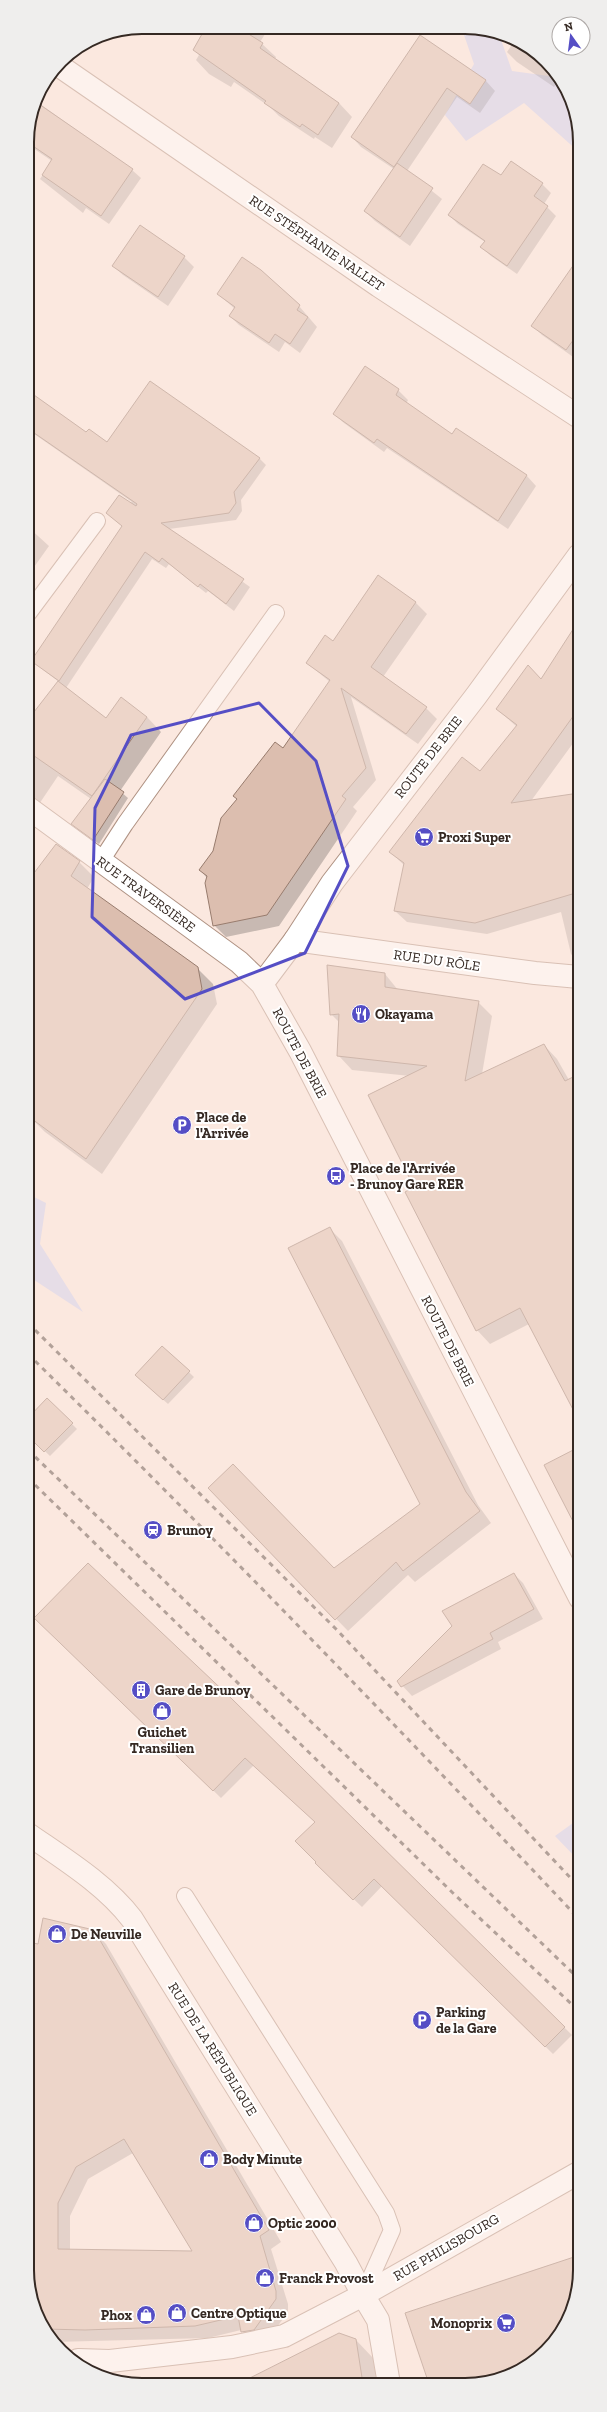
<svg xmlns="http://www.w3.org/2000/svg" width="607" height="2412" font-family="'Zilla Slab',serif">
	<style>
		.green { fill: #ccd0f2 }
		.shadow { fill: #0003; fill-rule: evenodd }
		.building { fill: #dcbeaf; stroke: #987c6e; fill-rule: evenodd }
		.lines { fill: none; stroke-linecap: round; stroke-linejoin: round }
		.lane-casing { stroke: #af9283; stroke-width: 18 }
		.street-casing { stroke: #af9283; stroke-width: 24 }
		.secondary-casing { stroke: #af9283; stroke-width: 24 }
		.lane { stroke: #fff; stroke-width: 16 }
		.street { stroke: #fff; stroke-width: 22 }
		.secondary { stroke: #fff; stroke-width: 22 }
		.rail { stroke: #5a4d46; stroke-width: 3; stroke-dasharray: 5 5; stroke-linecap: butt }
		.marked { fill: none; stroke: #554ec5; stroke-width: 3; stroke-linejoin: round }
		.labels { text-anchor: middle; stroke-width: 4; stroke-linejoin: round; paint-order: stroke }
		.street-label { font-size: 14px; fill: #352923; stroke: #fff }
		.poi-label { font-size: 14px; font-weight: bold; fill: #352923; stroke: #fff; text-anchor: start }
		.rim { fill: none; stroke: #352923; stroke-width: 2 }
	</style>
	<rect width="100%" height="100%" fill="#fbe8df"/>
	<path class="green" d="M 462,29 L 488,29 L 499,34 L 512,71 L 556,77 L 579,127 L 579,152 L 524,103 L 466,141 L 445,115 L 474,64 Z
		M 28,1194 L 46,1203 L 40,1244 L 83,1312 L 28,1276 Z
		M 580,1818 L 580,1862 L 555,1836 Z"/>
	<path class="shadow" d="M 205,27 L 269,28 L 260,42 L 276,57 L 275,59 L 339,103 L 352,117 L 332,148 L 315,137 L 314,139 L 279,116 L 270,107 L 234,82 L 231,87 L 209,74 L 196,60 L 199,55 L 194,49 Z
		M 421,36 L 486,81 L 495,91 L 480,113 L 457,97 L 407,171 L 442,199 L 410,246 L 375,221 L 365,211 L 394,169 L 361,147 L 352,137 Z
		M 515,40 L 523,42 L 551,66 L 558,81 L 554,87 L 517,62 L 507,52 Z
		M 36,101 L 132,170 L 141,178 L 109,224 L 86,208 L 83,213 L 40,179 L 52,161 L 27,144 L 27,135 Z
		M 542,184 L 551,193 L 544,204 L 556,216 L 517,274 L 491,256 L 481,247 L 485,242 L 458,224 L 449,215 Z
		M 184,257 L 194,267 L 168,306 L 123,275 L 113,266 Z
		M 579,277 L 579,354 L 576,359 L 542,335 L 532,325 L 573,286 Z
		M 218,294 L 299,306 L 317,327 L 300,353 L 285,342 L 279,352 L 239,325 L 230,316 L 235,309 Z
		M 398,390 L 408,400 L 406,404 L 452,436 L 456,430 L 527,476 L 536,486 L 508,529 L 387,448 L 384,452 L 344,423 L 334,414 Z
		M 27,411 L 107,443 L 259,458 L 266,465 L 241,500 L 242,511 L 236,520 L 169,529 L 250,587 L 234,611 L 208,591 L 206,593 L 169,564 L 166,568 L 152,559 L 66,688 L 106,720 L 147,717 L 161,732 L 120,791 L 128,798 L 99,844 L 77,829 L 91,799 L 58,776 L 27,822 L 27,723 L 59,682 L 32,661 L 123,527 L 107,513 L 132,502 L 27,429 Z
		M 27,526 L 49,546 L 27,577 Z
		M 379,577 L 416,603 L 427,614 L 383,677 L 426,708 L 437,719 L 418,744 L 351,697 L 376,780 L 353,807 L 357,811 L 279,926 L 226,937 L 214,925 L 207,878 L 200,870 L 330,682 L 307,663 L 333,642 Z
		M 579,622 L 579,735 L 531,801 L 579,794 L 579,963 L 571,954 L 561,912 L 487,934 L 407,922 L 395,911 L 404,865 L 390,852 L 481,773 L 517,727 L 497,709 L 542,680 Z
		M 56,845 L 79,862 L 94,877 L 87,889 L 197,968 L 213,984 L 217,1004 L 102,1174 L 45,1132 L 30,1117 L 64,1066 L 28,1039 L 28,883 Z
		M 385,974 L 398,990 L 478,1002 L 492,1016 L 482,1074 L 544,1045 L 557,1059 L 569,1080 L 579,1075 L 579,1419 L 529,1324 L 490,1344 L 477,1330 L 416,1187 L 410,1076 L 352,1070 L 339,1056 L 340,1023 L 331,1014 Z
		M 330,1229 L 342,1241 L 478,1505 L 491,1523 L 415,1582 L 408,1575 L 348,1631 L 209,1488 L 334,1569 L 422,1505 Z
		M 163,1347 L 194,1377 L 168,1404 L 141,1380 Z
		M 47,1399 L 77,1429 L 50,1456 L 28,1435 L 28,1419 Z
		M 579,1437 L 579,1533 L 545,1466 L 579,1448 L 575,1439 Z
		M 514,1574 L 523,1583 L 543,1619 L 498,1642 L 501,1649 L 412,1696 L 398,1681 Z
		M 36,1618 L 232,1700 L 572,2035 L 553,2054 L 382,1886 L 362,1907 L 316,1863 L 316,1822 L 254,1765 L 221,1798 Z
		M 94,1931 L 106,1944 L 281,2242 L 271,2249 L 288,2304 L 288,2312 L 266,2342 L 254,2344 L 241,2330 L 208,2338 L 54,2342 L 39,2321 L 28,2285 L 28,1943 L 38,1945 ZM 133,2153 L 194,2252 L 70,2250 L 70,2216 L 88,2179 Z
		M 580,2277 L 571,2314 L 551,2346 L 516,2373 L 480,2384 L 430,2384 Z
		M 356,2340 L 373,2358 L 377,2384 L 248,2383 L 248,2380 Z"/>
	<path class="building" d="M 206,27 L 239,28 L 263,43 L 260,48 L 339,103 L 318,135 L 302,124 L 300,127 L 264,103 L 266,101 L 193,50 Z
		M 420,35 L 486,80 L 470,104 L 447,88 L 394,167 L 351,137 Z
		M 36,102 L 133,169 L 101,216 L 42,175 L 52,159 L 27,142 Z
		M 511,161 L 543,183 L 534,196 L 548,206 L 507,266 L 480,247 L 485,241 L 448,215 L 483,164 L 501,175 Z
		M 397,163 L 433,188 L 400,237 L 364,211 Z
		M 140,225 L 185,256 L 158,297 L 112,266 Z
		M 242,257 L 261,270 L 300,305 L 297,310 L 308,317 L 290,344 L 275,334 L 269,343 L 229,316 L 235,307 L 217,294 Z
		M 579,257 L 579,332 L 566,350 L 531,326 Z
		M 365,366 L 399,389 L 396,395 L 452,434 L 456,428 L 527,475 L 498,521 L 377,439 L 374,443 L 333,414 Z
		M 150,381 L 260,458 L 234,492 L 236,503 L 229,513 L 161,523 L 244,579 L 226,604 L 200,584 L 198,587 L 162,558 L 159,562 L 145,552 L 59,681 L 31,661 L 122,526 L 106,513 L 119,495 L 136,506 L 137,504 L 27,428 L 27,390 L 86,432 L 89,429 L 107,442 Z
		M 378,575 L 416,602 L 371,667 L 427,707 L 406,734 L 341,688 L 366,768 L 342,796 L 346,799 L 267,915 L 213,926 L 205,883 L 207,876 L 199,870 L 213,851 L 221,818 L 237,799 L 233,796 L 275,742 L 283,748 L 330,680 L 306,663 L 325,635 L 333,641 Z
		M 579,620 L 579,708 L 511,803 L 579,793 L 579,892 L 475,923 L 394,911 L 404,863 L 389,852 L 462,757 L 480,771 L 517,725 L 496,709 L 528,665 L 541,679 Z
		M 58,681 L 106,718 L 121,697 L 147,717 L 92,796 L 27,751 L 27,721 Z
		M 105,779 L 124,792 L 93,840 L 71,824 Z
		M 56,844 L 80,861 L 71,876 L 198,967 L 202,989 L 86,1159 L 28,1116 L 28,881 Z
		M 327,965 L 385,973 L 385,987 L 479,1001 L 465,1081 L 544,1044 L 565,1081 L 579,1074 L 579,1421 L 520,1308 L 476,1331 L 405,1192 L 414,1187 L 368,1095 L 427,1066 L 337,1056 L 339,1014 L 330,1015 Z
		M 330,1227 L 466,1492 L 480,1511 L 403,1571 L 396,1562 L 335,1620 L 208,1488 L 233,1464 L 334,1568 L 420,1504 L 288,1248 Z
		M 162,1346 L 190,1371 L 163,1400 L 135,1375 Z
		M 47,1398 L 73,1423 L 44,1452 L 28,1436 L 28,1418 Z
		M 579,1447 L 579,1475 L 580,1535 L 544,1465 Z
		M 88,1563 L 232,1699 L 565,2027 L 545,2047 L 374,1879 L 353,1900 L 315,1863 L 316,1862 L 295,1841 L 315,1822 L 245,1758 L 213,1791 L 59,1642 L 34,1618 Z
		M 514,1573 L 534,1609 L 490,1633 L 493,1639 L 401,1687 L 397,1681 L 452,1626 L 442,1611 Z
		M 43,1918 L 94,1930 L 269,2230 L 260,2236 L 276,2291 L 276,2299 L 254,2330 L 241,2332 L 238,2316 L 195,2326 L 85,2330 L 45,2329 L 39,2321 L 28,2285 L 28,1942 L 38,1944 ZM 124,2139 L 192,2251 L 58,2249 L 58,2203 L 76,2167 Z
		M 580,2255 L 580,2277 L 571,2314 L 551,2346 L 516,2373 L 480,2384 L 429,2384 L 405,2313 Z
		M 339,2333 L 356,2339 L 363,2384 L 240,2383 Z"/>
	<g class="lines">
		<g class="lane-casing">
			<path id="lane" d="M 27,615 L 97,521
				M 101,861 L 125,824 L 276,613
				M 185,1896 L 386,2213 L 392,2230 L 363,2295"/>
		</g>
		<g class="street-casing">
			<path id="street" d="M 58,65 L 379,286 L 579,417
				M 295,940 L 535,973 L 579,977
				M 28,1834 C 64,1859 105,1884 132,1919 L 346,2263 L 363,2295 L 284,2336 L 232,2347 L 110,2361 L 78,2360"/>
		</g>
		<g class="secondary-casing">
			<path id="secondary" d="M 27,807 L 239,962 L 262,984 L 300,1051 L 580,1598
				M 262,984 L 295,940 L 332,883 L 476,696 L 579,555
				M 389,2384 L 378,2320 L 363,2295 L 580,2172"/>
		</g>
		<use href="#lane" class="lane"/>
		<use href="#street" class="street"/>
		<use href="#secondary" class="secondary"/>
		<path class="rail" d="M 28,1323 L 336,1629 L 580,1888
			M 28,1354 C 216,1539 399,1728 580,1920
			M 28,1450 L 580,1980
			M 28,1478 L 455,1895 L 580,2012"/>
	</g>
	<path d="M0 0H607V2412H0ZM 259,703 L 316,761 L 348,866 L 305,953 L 185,999 L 92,917 L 95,808 L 131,735 Z" fill="#fbe8df" fill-opacity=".55" fill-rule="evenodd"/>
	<path class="marked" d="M 259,703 L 316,761 L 348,866 L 305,953 L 185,999 L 92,917 L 95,808 L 131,735 Z"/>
	<defs>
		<g id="supermarket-disc" transform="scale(1)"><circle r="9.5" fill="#554ec5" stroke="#fff"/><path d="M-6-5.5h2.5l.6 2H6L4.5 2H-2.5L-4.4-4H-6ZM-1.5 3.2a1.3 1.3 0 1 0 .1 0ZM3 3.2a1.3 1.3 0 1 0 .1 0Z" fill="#fff"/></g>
		<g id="restaurant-disc" transform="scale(1)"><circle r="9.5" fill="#554ec5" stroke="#fff"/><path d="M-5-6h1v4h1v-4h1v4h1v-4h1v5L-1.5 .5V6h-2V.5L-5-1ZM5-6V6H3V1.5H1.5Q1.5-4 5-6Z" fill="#fff"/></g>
		<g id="parking-disc" transform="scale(1)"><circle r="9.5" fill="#554ec5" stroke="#fff"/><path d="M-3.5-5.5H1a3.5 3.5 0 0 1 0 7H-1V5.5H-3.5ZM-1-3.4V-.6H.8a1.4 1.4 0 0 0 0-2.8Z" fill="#fff"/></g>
		<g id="bus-disc" transform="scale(1)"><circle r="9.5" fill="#554ec5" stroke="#fff"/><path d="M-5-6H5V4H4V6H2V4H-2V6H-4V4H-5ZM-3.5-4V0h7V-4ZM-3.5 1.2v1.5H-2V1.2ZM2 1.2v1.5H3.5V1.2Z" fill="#fff"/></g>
		<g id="station-disc" transform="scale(1)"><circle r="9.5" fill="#554ec5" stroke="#fff"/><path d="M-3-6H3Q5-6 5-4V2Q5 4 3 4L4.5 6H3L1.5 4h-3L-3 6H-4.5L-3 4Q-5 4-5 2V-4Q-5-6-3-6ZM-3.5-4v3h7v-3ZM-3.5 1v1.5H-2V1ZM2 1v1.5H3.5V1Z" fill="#fff"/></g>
		<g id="building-disc" transform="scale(1)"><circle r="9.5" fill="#554ec5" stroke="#fff"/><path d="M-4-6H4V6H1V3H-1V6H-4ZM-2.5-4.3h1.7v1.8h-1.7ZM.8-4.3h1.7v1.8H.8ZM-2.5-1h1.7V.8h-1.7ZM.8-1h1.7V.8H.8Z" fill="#fff"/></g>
		<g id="shop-disc" transform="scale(1)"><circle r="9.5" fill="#554ec5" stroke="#fff"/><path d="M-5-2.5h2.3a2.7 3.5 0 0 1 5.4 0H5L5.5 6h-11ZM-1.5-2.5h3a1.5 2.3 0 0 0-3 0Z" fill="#fff"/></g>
	</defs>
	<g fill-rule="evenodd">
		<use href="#supermarket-disc" x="424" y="837"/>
		<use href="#restaurant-disc" x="361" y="1014"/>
		<use href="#parking-disc" x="182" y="1125"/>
		<use href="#bus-disc" x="336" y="1176"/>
		<use href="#station-disc" x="153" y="1530"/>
		<use href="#building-disc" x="141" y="1690"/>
		<use href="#shop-disc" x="162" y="1711"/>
		<use href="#shop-disc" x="57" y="1934"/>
		<use href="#parking-disc" x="422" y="2020"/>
		<use href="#shop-disc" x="209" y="2159"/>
		<use href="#shop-disc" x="254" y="2223"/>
		<use href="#shop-disc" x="265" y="2278"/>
		<use href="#shop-disc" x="177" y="2313"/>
		<use href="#shop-disc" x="146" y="2315"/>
		<use href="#supermarket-disc" x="506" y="2323"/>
	</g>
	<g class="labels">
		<g class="street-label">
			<text transform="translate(317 243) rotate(34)" y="5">RUE STÉPHANIE NALLET</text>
			<text transform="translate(428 757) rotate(-52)" y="5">ROUTE DE BRIE</text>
			<text transform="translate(146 894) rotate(36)" y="5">RUE TRAVERSIÈRE</text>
			<text transform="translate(437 960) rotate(8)" y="5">RUE DU RÔLE</text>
			<text transform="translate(300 1053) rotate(62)" y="5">ROUTE DE BRIE</text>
			<text transform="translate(448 1341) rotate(63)" y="5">ROUTE DE BRIE</text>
			<text transform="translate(213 2049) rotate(58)" y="5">RUE DE LA RÉPUBLIQUE</text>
			<text transform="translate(446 2247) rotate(-30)" y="5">RUE PHILISBOURG</text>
		</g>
		<g class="poi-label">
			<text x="438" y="842">Proxi Super</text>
			<text x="375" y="1019">Okayama</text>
			<text x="196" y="1122">Place de<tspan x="196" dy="16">l'Arrivée</tspan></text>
			<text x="350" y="1173">Place de l'Arrivée<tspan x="350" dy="16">- Brunoy Gare RER</tspan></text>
			<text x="167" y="1535">Brunoy</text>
			<text x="155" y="1695">Gare de Brunoy</text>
			<text x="162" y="1737" text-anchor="middle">Guichet<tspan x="162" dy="16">Transilien</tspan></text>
			<text x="71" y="1939">De Neuville</text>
			<text x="436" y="2017">Parking<tspan x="436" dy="16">de la Gare</tspan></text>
			<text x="223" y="2164">Body Minute</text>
			<text x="268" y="2228">Optic 2000</text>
			<text x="279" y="2283">Franck Provost</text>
			<text x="191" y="2318">Centre Optique</text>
			<text x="132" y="2320" text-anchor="end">Phox</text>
			<text x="492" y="2328" text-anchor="end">Monoprix</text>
		</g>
	</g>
	<path d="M0 0H607V2412H0ZM142 34H465A108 108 0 0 1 573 142V2270A108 108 0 0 1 465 2378H142A108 108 0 0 1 34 2270V142A108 108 0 0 1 142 34Z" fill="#efeeed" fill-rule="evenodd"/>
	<path class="rim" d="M142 34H465A108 108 0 0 1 573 142V2270A108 108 0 0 1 465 2378H142A108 108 0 0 1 34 2270V142A108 108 0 0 1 142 34Z"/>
	<g transform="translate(571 36) rotate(346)"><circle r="19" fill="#ffffff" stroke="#aea9a7"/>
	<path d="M0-3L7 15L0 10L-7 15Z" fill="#554ec5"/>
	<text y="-6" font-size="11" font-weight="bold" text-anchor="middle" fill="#352923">N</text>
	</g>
</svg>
